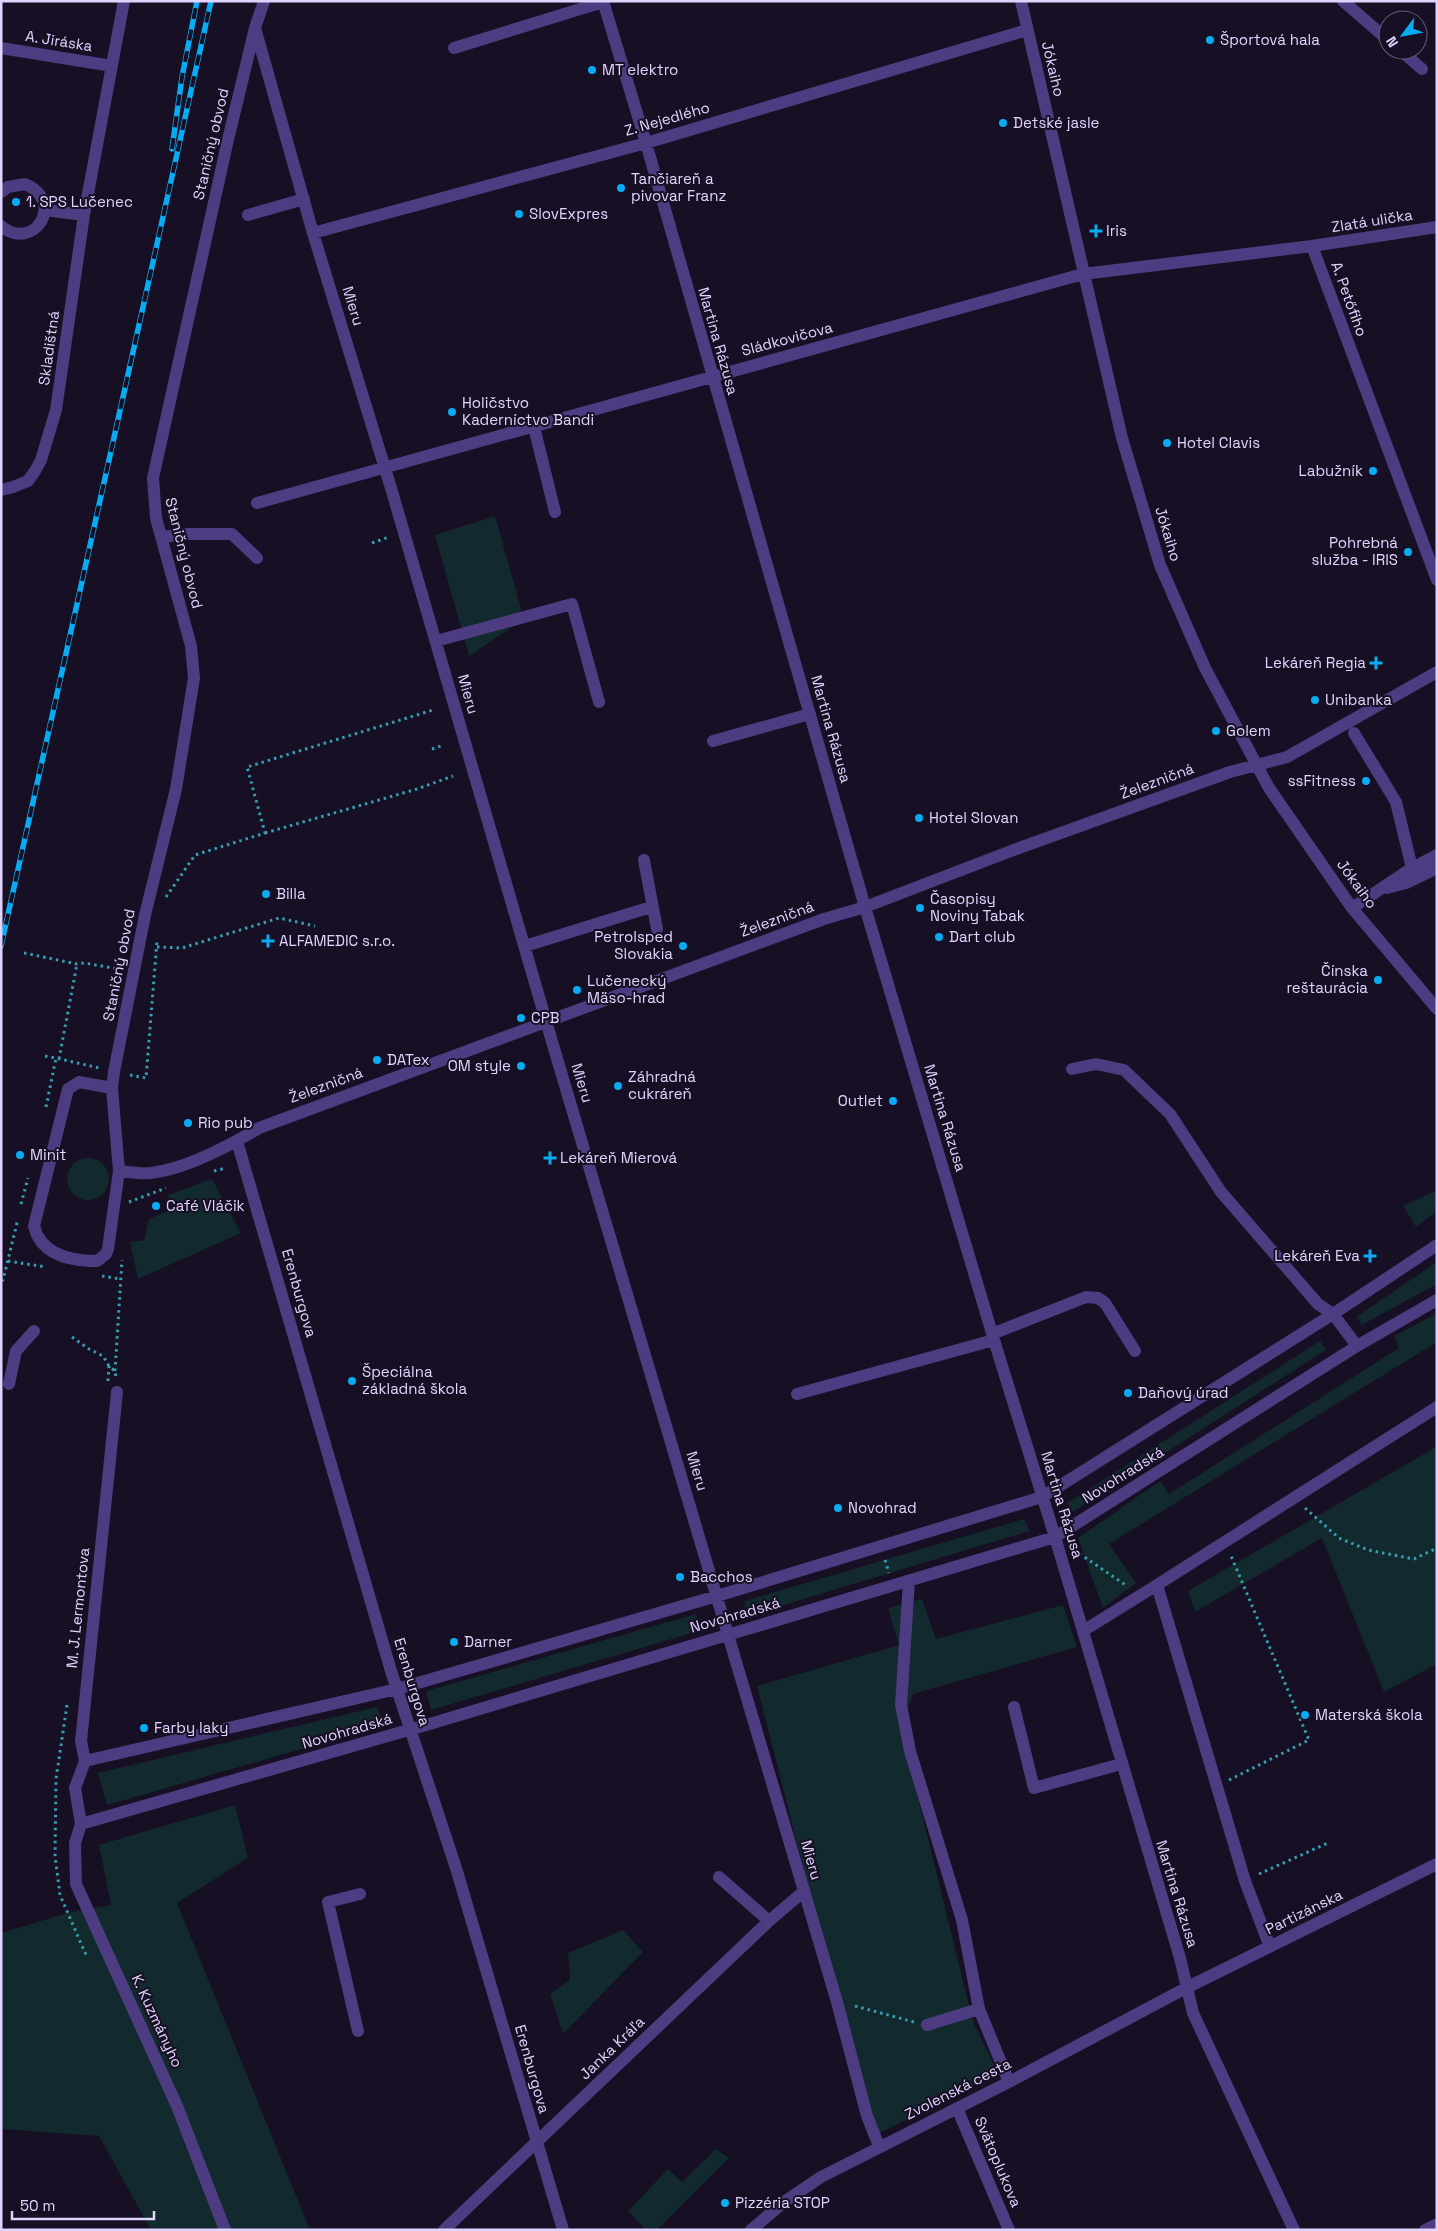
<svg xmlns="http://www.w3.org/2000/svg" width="1438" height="2231" font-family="'Space Grotesk',sans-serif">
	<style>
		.green { fill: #12292d }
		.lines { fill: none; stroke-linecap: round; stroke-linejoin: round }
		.path { stroke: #349fb1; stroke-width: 3; stroke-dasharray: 2.5 4; stroke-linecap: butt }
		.minor { stroke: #4d3c81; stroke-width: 12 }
		.rail-casing { stroke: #09acf3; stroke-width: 5.5 }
		.rail { stroke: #170f23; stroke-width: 4; stroke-dasharray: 11; stroke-linecap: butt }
		.poi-dot { fill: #09acf3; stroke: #170f23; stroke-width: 2 }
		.labels { text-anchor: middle; stroke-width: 4; stroke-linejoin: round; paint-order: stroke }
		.poi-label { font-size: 15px; fill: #e1d3fd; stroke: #170f23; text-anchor: start }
		.street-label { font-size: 15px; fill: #e1d3fd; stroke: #170f23 }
	</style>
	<rect width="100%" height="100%" fill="#170f23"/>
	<path class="green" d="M 495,516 L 524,619 L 469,656 L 435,535 Z
		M67 1179a21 21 0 1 1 42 0a21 21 0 1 1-42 0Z
		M 212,1179 L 241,1233 L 138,1279 L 130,1242 L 144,1240 L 149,1219 L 172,1209 L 168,1195 Z
		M 1437,1190 L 1437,1211 L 1416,1227 L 1403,1206 Z
		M 1437,1262 L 1437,1284 L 1362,1325 L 1356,1317 Z
		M 1437,1313 L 1437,1342 L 1109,1544 L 1136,1583 L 1103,1608 L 1078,1538 L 1160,1481 L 1169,1494 L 1399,1348 L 1394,1336 Z
		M 1320,1341 L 1326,1350 L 1073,1512 L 1067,1503 Z
		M 1436,1447 L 1437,1664 L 1384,1692 L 1322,1538 L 1195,1612 L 1188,1591 Z
		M 1024,1519 L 1030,1531 L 747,1616 L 744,1601 Z
		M 922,1599 L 936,1639 L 1063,1605 L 1077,1647 L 913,1694 L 901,1729 L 973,2021 L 998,2073 L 872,2137 L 757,1686 L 899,1645 L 888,1608 Z
		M 696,1614 L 702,1630 L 431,1710 L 426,1691 Z
		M 377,1707 L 385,1725 L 107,1805 L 98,1773 Z
		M 235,1805 L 248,1858 L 177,1903 L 310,2230 L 151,2230 L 99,2136 L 1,2129 L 1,1933 L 71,1912 L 111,1905 L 99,1845 Z
		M 623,1930 L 643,1952 L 563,2034 L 550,1994 L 570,1980 L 568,1953 Z
		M 716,2149 L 729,2158 L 657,2230 L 646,2230 L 628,2211 L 668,2169 L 682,2182 Z"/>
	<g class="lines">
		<path class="path" d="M 372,543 L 389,537
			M 432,749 L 444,745
			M 265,833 L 417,789 L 453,776
			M 166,897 L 195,855 L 265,833 L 247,767 L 433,710
			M 157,947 L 182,948 L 279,918 L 315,926
			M 24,953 L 77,964 L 84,963 L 119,969
			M 45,1056 L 56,1058
			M 59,1059 L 77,964
			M 130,1075 L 146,1078 L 157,941
			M 46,1107 L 56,1058 L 99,1068
			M 214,1171 L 226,1168
			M 129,1202 L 166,1188
			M 21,1204 L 28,1178
			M 8,1261 L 46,1267
			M 102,1276 L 121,1279
			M 1,1280 L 3,1280 L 18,1219
			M 72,1337 L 89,1349 L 103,1356 L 109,1366 L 115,1371 L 116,1378
			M 115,1371 L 122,1260
			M 108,1381 L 109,1366
			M 1305,1508 L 1339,1538 L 1368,1550 L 1414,1559 L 1437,1548
			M 1074,1550 L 1127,1586
			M 885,1560 L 889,1573
			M 67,1705 L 56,1779 L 55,1856 L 60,1895 L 86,1955
			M 1229,1780 L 1309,1740 L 1231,1556
			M 1259,1874 L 1330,1842
			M 855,2006 L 914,2022"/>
		<path class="minor" d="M 603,1 L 646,143 L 865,907 L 994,1340 L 1055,1537 L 1180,1958 L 1193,2013 L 1294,2230
			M 1021,1 L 1122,438 L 1160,565 L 1205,668 L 1269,788 L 1352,908 L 1437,1009
			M 1343,1 L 1388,40
			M 255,28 L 313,233 L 391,488 L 553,1045 L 837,2002 L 867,2116 L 879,2146
			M 1,48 L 112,66
			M 454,48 L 603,2
			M 1400,50 L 1422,69
			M 1,192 L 8,187 L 25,184 C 67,202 33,253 1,226
			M 45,210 L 84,215
			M 248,215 L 304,199
			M 313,233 L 646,143 L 1027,30
			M 1312,246 L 1437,580
			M 534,427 L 555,512
			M 1,490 L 13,487 L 28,481 L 35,471 L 41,460 L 56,410 L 84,215 L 124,1
			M 257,503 L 1083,274 L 1312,246 L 1437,227
			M 161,537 L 188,534 L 232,534 L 257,558
			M 436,641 L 572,604 L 599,702
			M 1354,733 L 1396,802 L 1412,868
			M 713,741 L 810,714
			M 644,860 L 657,929
			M 1387,888 L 1406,883 L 1437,868
			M 1352,908 L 1412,868 L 1437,855
			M 525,946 L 651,907
			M 1072,1069 L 1096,1064 L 1124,1070 L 1170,1114 L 1221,1192 L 1318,1304 L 1333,1314 L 1357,1346
			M 112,1088 L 79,1082 L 68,1089 L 34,1226 C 41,1255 70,1261 97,1261 L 106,1254 L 108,1249 L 119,1171 L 112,1088 L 114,1072 L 145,915 L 176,789 L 194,678 L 191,646 L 156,518 L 153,478 L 227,144 L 255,28 L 264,1
			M 237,1141 L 391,1671 L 456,1868 L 563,2230
			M 119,1171 C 130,1172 140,1174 151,1173 C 186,1169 229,1146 259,1128 L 824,919 L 865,907 L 1011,851 L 1230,772 L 1287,757 L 1437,672
			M 992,1334 L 1086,1297 L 1098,1298 L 1105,1303 L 1135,1351
			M 9,1384 L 16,1351 L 34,1331
			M 117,1392 L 81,1741 L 85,1761 L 75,1788 L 81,1824 L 75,1843 L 76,1884 L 177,2106 L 225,2230
			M 797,1394 L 994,1340
			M 909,1581 L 901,1705 L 910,1751 L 962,1920 L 979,2009 L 1009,2082
			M 1157,1585 L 1437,1407
			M 1083,1631 L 1157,1585 L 1245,1881 L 1270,1947
			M 1014,1707 L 1034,1788 L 1121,1764
			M 85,1761 L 397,1689 L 717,1596 L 1042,1497 L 1333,1314 L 1437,1245
			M 81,1824 L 433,1723 L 1055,1537 L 1357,1346 L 1437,1300
			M 719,1877 L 769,1921
			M 927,2025 L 979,2009
			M 358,2031 L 328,1902 L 360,1894
			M 957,2108 L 1009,2230
			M 444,2230 L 769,1921 L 803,1892
			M 751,2230 L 784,2202 L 821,2177 L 1009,2082 L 1186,1988 L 1437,1864
			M 1425,2230 L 1437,2224"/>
		<g class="rail-casing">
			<path id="rail" d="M 172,149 L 182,77 L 197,1
				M 1,946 L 211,1"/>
		</g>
		<use href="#rail" class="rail"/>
	</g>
	<g class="poi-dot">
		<circle cx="1210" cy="40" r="5"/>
		<circle cx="592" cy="70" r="5"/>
		<circle cx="1003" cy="123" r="5"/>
		<circle cx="621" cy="188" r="5"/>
		<circle cx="16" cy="202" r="5"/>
		<circle cx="519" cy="214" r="5"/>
		<path d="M1093.5 223.5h5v5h5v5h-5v5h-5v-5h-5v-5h5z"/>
		<circle cx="452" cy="412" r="5"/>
		<circle cx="1167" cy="443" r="5"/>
		<circle cx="1373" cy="471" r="5"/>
		<circle cx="1408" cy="552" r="5"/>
		<path d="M1373.5 655.5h5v5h5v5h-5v5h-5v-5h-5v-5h5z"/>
		<circle cx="1315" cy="700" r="5"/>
		<circle cx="1216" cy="731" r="5"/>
		<circle cx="1366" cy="781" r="5"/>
		<circle cx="919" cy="818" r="5"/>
		<circle cx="266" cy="894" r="5"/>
		<circle cx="920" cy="908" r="5"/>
		<circle cx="939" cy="937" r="5"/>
		<path d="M265.5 933.5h5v5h5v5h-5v5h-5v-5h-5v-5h5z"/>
		<circle cx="683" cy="946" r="5"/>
		<circle cx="1378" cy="980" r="5"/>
		<circle cx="577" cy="990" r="5"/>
		<circle cx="521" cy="1018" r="5"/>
		<circle cx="377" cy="1060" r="5"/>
		<circle cx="521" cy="1066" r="5"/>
		<circle cx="618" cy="1086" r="5"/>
		<circle cx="893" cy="1101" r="5"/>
		<circle cx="188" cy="1123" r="5"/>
		<circle cx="20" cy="1155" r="5"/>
		<path d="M547.5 1150.5h5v5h5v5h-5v5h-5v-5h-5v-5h5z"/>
		<circle cx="156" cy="1206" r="5"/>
		<path d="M1367.5 1248.5h5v5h5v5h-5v5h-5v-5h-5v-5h5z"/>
		<circle cx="352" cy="1381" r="5"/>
		<circle cx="1128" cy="1393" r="5"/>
		<circle cx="838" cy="1508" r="5"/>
		<circle cx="680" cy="1577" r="5"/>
		<circle cx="454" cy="1642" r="5"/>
		<circle cx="1305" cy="1715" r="5"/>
		<circle cx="144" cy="1728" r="5"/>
		<circle cx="725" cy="2203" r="5"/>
	</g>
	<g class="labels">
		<g class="poi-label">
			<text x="1220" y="45">Športová hala</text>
			<text x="602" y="75">MT elektro</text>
			<text x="1013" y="128">Detské jasle</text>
			<text x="631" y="184">Tančiareň a<tspan x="631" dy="17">pivovar Franz</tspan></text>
			<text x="26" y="207">1. SPS Lučenec</text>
			<text x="529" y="219">SlovExpres</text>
			<text x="1106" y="236">Iris</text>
			<text x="462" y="408">Holičstvo<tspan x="462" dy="17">Kaderníctvo Bandi</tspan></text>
			<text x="1177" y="448">Hotel Clavis</text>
			<text x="1363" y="476" text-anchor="end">Labužník</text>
			<text x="1398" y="548" text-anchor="end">Pohrebná<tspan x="1398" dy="17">služba - IRIS</tspan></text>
			<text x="1366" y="668" text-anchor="end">Lekáreň Regia</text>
			<text x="1325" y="705">Unibanka</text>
			<text x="1226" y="736">Golem</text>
			<text x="1356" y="786" text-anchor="end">ssFitness</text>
			<text x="929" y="823">Hotel Slovan</text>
			<text x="276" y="899">Billa</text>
			<text x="930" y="904">Časopisy<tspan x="930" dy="17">Noviny Tabak</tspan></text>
			<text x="673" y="942" text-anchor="end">Petrolsped<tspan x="673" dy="17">Slovakia</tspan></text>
			<text x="949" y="942">Dart club</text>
			<text x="279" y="946">ALFAMEDIC s.r.o.</text>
			<text x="1368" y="976" text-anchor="end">Čínska<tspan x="1368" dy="17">reštaurácia</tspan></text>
			<text x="587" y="986">Lučenecký<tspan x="587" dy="17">Mäso-hrad</tspan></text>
			<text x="531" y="1023">CPB</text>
			<text x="387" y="1065">DATex</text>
			<text x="511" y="1071" text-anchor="end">OM style</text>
			<text x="628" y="1082">Záhradná<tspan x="628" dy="17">cukráreň</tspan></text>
			<text x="883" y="1106" text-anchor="end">Outlet</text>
			<text x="198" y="1128">Rio pub</text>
			<text x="30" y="1160">Minit</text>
			<text x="560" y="1163">Lekáreň Mierová</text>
			<text x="166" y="1211">Café Vláčik</text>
			<text x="1360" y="1261" text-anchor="end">Lekáreň Eva</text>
			<text x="362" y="1377">Špeciálna<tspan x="362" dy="17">základná škola</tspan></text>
			<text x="1138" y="1398">Daňový úrad</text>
			<text x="848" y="1513">Novohrad</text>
			<text x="690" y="1582">Bacchos</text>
			<text x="464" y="1647">Darner</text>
			<text x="1315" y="1720">Materská škola</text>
			<text x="154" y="1733">Farby laky</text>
			<text x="735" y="2208">Pizzéria STOP</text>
		</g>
		<g class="street-label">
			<text transform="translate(59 41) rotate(9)" y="5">A. Jiráska</text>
			<text transform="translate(1053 69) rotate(77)" y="5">Jókaiho</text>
			<text transform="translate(667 119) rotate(-16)" y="5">Z. Nejedlého</text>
			<text transform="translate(211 144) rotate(-77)" y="5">Staničný obvod</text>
			<text transform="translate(1372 221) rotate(-9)" y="5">Zlatá ulička</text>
			<text transform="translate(1349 299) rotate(70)" y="5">A. Petőfiho</text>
			<text transform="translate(353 306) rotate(73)" y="5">Mieru</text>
			<text transform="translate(787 339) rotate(-15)" y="5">Sládkovičova</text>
			<text transform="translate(718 341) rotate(74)" y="5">Martina Rázusa</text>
			<text transform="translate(49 348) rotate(-82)" y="5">Skladištná</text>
			<text transform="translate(1168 534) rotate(73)" y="5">Jókaiho</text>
			<text transform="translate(184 553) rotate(76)" y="5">Staničný obvod</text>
			<text transform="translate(468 694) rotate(74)" y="5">Mieru</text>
			<text transform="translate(831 729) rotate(74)" y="5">Martina Rázusa</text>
			<text transform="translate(1157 781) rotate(-20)" y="5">Železničná</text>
			<text transform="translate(1357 884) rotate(54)" y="5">Jókaiho</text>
			<text transform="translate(777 919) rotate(-20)" y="5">Železničná</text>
			<text transform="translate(119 965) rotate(-79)" y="5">Staničný obvod</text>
			<text transform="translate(582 1083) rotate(73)" y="5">Mieru</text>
			<text transform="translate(326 1085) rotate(-20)" y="5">Železničná</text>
			<text transform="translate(945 1118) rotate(73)" y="5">Martina Rázusa</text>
			<text transform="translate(299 1293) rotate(74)" y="5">Erenburgova</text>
			<text transform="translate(697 1471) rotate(73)" y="5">Mieru</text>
			<text transform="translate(1123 1475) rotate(-32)" y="5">Novohradská</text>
			<text transform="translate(1062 1505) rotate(73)" y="5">Martina Rázusa</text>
			<text transform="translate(78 1608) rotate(-84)" y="5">M. J. Lermontova</text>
			<text transform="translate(735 1615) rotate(-16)" y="5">Novohradská</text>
			<text transform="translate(412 1682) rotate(73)" y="5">Erenburgova</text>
			<text transform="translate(347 1731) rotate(-16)" y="5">Novohradská</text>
			<text transform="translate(811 1860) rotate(74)" y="5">Mieru</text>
			<text transform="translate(1177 1894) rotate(73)" y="5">Martina Rázusa</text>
			<text transform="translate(1304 1912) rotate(-26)" y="5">Partizánska</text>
			<text transform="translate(157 2021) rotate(65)" y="5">K. Kuzmányho</text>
			<text transform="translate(612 2048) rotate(-44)" y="5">Janka Kráľa</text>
			<text transform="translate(532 2069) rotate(74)" y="5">Erenburgova</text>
			<text transform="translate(958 2089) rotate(-27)" y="5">Zvolenská cesta</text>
			<text transform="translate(998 2162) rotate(67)" y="5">Svätoplukova</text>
		</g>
	</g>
	<rect width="1438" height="2231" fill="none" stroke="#e1d3fd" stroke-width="5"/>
	<g transform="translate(1403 35) rotate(238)"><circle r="24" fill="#170f23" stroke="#685d7a"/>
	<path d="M0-4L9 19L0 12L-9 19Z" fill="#09acf3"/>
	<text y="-8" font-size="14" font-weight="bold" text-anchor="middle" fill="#e1d3fd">N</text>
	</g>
	<path d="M12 2211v8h142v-8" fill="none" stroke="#e1d3fd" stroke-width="2.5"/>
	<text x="20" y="2211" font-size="15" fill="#e1d3fd" stroke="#170f23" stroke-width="4" paint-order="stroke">50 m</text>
</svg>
